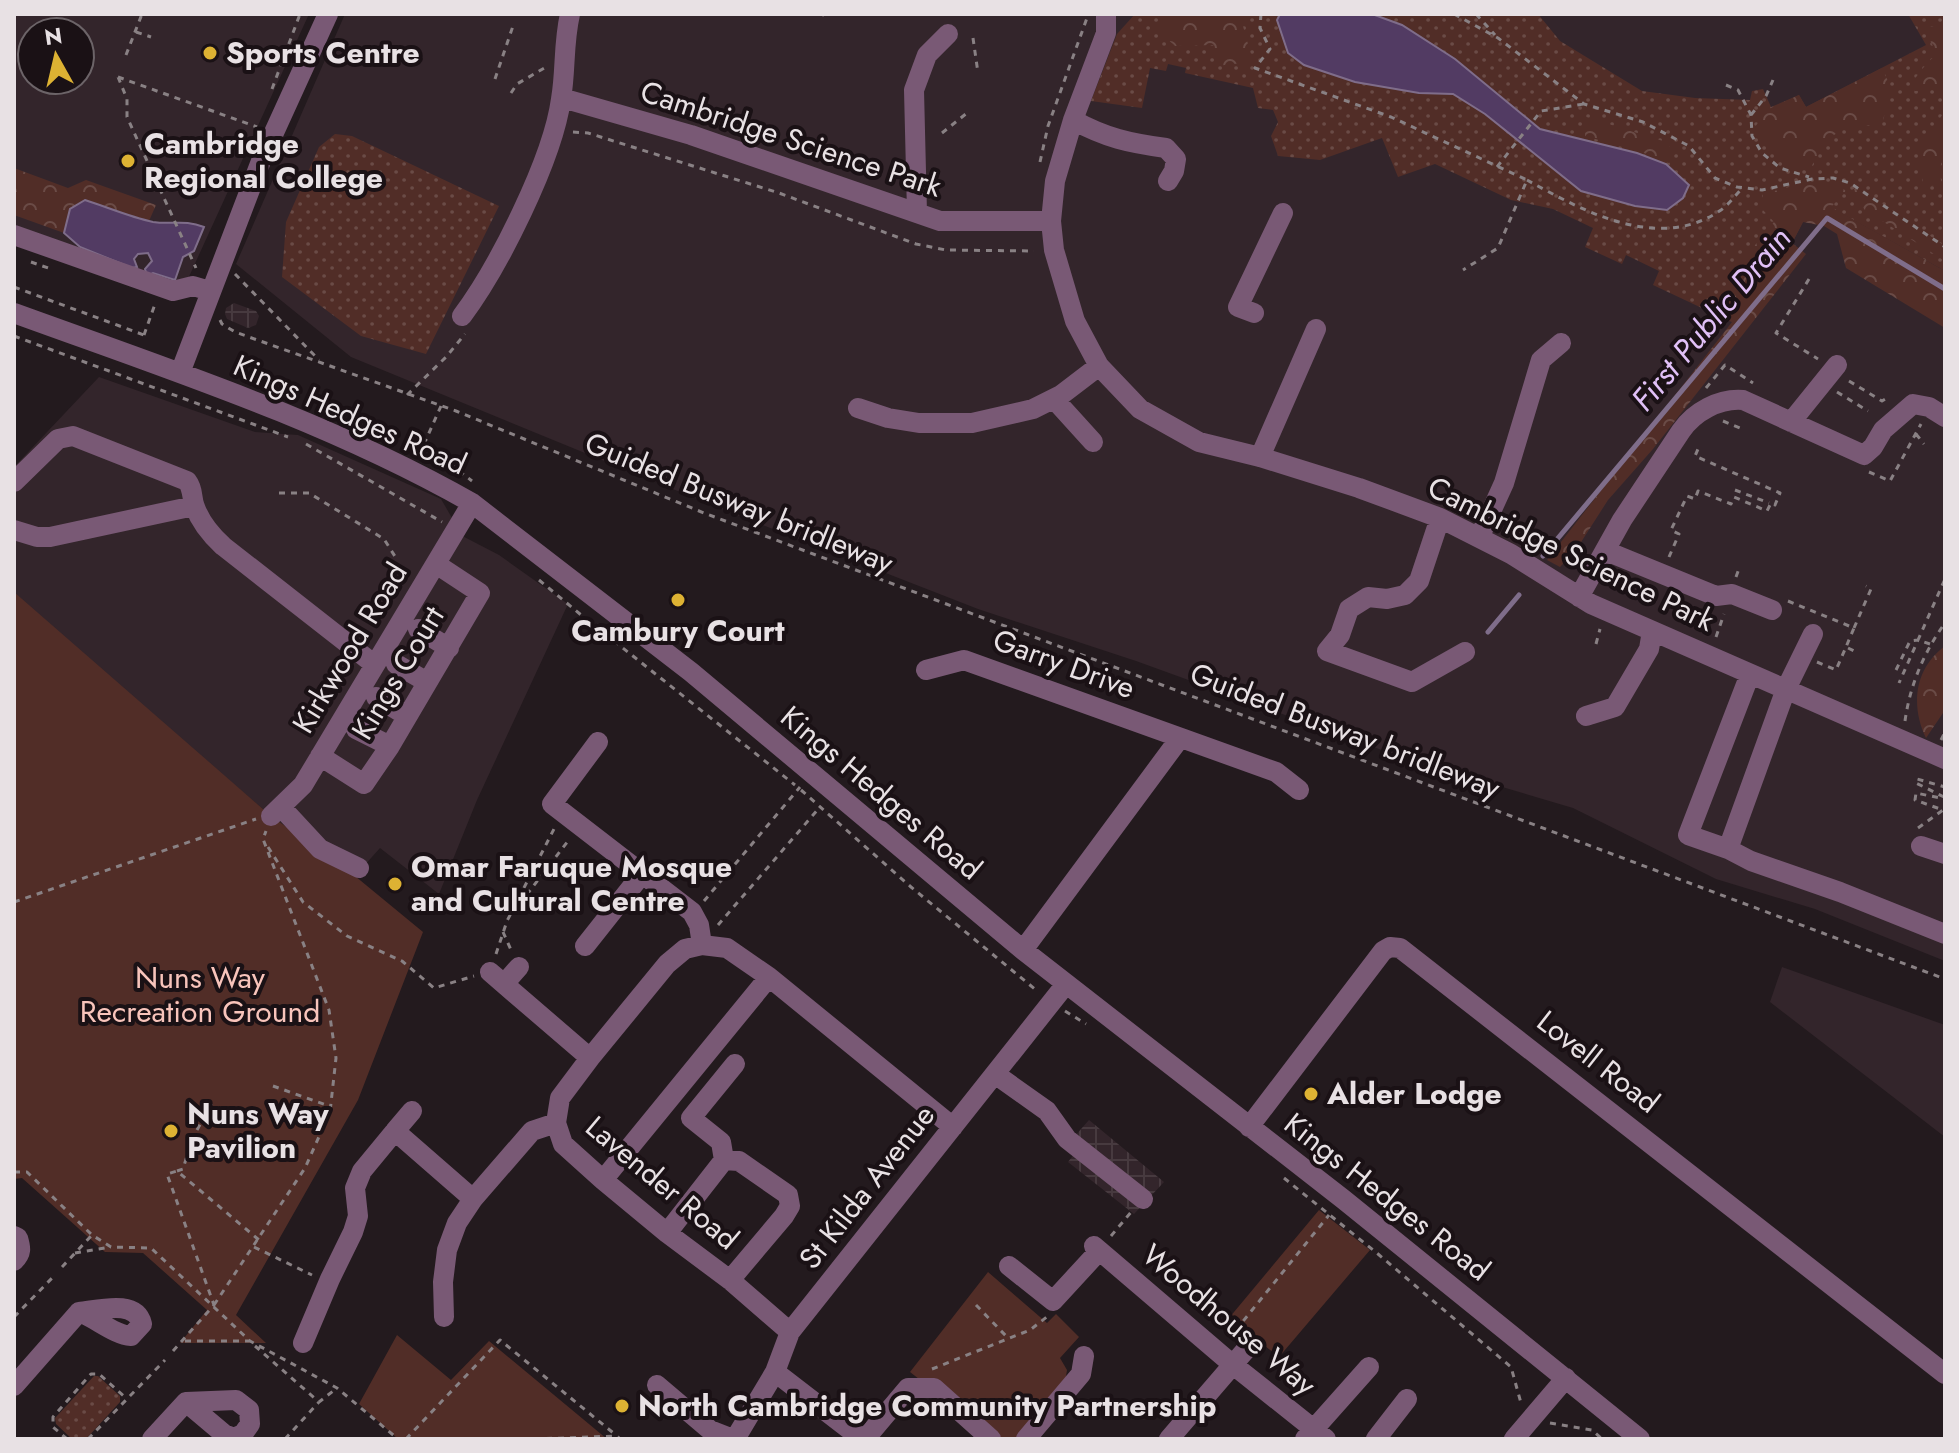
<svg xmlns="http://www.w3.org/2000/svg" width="1959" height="1453" font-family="Jost,sans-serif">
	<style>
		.built { fill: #33252b; fill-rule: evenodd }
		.industrial { fill: url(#industrial-grid) }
		.grass { fill: url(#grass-dots) }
		.forest { fill: url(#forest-crowns) }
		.park { fill: #512d27 }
		.water { fill: #523b63; stroke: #7f6d8a; stroke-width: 2 }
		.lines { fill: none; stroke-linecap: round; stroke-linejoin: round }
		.stream { stroke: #7f6d8a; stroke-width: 5 }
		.path { stroke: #898184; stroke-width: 3; stroke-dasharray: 6 6; stroke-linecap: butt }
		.minor { stroke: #795975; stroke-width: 20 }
		.poi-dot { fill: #ddb233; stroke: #1a1115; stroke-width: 3 }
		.labels { text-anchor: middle; stroke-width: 8; stroke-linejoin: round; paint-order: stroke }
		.poi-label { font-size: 30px; font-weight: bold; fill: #e8e1e4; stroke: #1a1115; text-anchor: start }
		.street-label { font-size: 30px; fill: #e8e1e4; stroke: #1a1115 }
		.park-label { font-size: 30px; fill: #f8c4bb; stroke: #1a1115 }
		.water-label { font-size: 32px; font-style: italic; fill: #e0c0f7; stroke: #1a1115 }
	</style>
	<defs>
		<pattern id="industrial-grid" width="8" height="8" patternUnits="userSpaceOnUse" patternTransform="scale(2)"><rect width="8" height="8" fill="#33252b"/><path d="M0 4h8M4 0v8" fill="none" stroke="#473a3f"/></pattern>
		<pattern id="grass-dots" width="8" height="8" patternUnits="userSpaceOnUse" patternTransform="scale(2)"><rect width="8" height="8" fill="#512d27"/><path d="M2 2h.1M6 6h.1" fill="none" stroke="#6a4b46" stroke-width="1.8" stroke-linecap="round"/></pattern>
		<pattern id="forest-crowns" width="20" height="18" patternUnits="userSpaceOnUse" patternTransform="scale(2)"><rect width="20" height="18" fill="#512d27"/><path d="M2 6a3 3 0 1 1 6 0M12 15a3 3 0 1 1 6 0" fill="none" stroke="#6a4b46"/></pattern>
	</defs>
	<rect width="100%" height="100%" fill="#231a1e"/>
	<path class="built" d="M 14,14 L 309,14 L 187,281 L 177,284 L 14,243 ZM 32,32 L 80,32 L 80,80 L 32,80 Z
		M 345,14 L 1945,14 L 1945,961 L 1815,909 L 1716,879 L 1573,808 L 1401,757 L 1136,661 L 978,609 L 729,512 L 351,357 L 236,264 Z
		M 99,377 L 255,432 L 298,435 L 441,499 L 452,518 L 447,528 L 499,555 L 568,604 L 477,800 L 439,894 L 380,848 L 355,876 L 271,816 L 14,598 L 14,467 Z
		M 1782,967 L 1945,1025 L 1945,1137 L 1770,1002 Z"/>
	<path class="industrial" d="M 234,303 L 256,311 L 259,316 L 256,325 L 248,328 L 227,319 L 225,314 L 226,308 Z
		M 1089,1120 L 1164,1182 L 1134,1214 L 1068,1162 L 1075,1153 L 1067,1145 Z"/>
	<path class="grass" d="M 1135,14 L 1280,14 L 1277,20 L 1304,65 L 1356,82 L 1419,93 L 1453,94 L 1485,114 L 1581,191 L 1666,164 L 1636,153 L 1540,129 L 1402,25 L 1372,14 L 1538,14 L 1560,41 L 1642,91 L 1695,98 L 1750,100 L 1752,91 L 1763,89 L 1771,107 L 1799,95 L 1806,107 L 1926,45 L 1908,14 L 1945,14 L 1945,271 L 1830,207 L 1803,222 L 1792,243 L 1733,321 L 1708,314 L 1704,309 L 1653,285 L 1659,271 L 1626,255 L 1622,264 L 1585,247 L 1593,228 L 1553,209 L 1511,200 L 1435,164 L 1398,177 L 1382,138 L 1320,160 L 1278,156 L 1271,136 L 1278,122 L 1273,110 L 1258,108 L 1253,88 L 1185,73 L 1186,68 L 1168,64 L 1166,71 L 1150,68 L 1142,108 L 1091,101 L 1117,34 Z
		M 335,134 L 352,136 L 499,206 L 426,354 L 361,336 L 282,277 L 286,222 L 319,147 Z
		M 94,1376 L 98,1376 L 120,1396 L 120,1402 L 86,1439 L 72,1439 L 56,1424 L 55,1418 Z"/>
	<path class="forest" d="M 1165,14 L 1244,14 L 1241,19 L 1253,62 L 1215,66 L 1214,45 L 1175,46 L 1160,32 Z
		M 1945,24 L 1945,89 L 1915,91 L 1913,81 L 1927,63 L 1937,54 L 1924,28 Z
		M 1882,68 L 1892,90 L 1883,120 C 1868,128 1865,124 1851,127 C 1831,131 1819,151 1811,168 L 1800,170 L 1781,158 L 1775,145 L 1762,146 L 1755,127 L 1760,120 L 1758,114 L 1799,95 L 1806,107 Z
		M 1945,111 C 1945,122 1946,133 1945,144 C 1943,159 1936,174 1944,188 L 1923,183 L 1919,148 Z
		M 1586,117 L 1663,141 L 1676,152 L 1669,163 L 1644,153 L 1585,136 Z
		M 14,168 L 68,188 L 86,180 L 156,205 L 149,221 L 85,200 L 70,209 L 64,233 L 14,215 Z
		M 1834,182 L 1846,191 L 1831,207 L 1945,271 L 1945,328 L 1846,268 L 1837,234 L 1824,226 L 1803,222 L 1792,243 L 1806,254 L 1653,449 L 1608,500 L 1576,550 L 1560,567 L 1547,560 L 1732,322 L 1708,314 L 1737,267 L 1774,222 L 1762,209 L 1763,194 L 1789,187 Z
		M 1858,187 L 1945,246 L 1945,261 L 1865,210 L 1850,191 Z
		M 1945,646 L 1945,710 L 1926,738 C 1910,705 1915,668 1945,646 Z"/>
	<path class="park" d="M 14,592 L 271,816 L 355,876 L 423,932 L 358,1100 L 236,1315 L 266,1343 L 180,1343 L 207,1310 L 143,1253 L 105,1252 L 22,1178 L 14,1179 Z
		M 1319,1210 L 1370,1250 L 1279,1357 L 1229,1318 Z
		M 988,1272 L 1047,1323 L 1056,1314 L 1079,1337 L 1060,1358 L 1067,1370 L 1065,1383 L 1016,1439 L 992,1436 L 910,1372 Z
		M 397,1335 L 451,1380 L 489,1341 L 607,1439 L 398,1439 L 359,1404 Z"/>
	<path class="water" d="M 1280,14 L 1372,14 L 1402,25 L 1455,59 L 1540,129 L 1637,153 L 1666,164 L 1689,185 L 1683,198 L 1667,210 L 1635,206 L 1581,191 L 1485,114 L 1453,94 L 1419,93 L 1355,82 L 1304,65 L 1288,53 L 1277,20 Z
		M 85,200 C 107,207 130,217 153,222 C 173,225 184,219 204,227 L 194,251 L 183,257 L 175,280 L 153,273 L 147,276 L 145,269 L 152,261 L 148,253 L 138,254 L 134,259 L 137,267 L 132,268 L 80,247 L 64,233 L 70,209 Z"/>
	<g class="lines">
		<path class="stream" d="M 1543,556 L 1827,218 L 1945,289
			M 1488,632 L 1519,595"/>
		<path class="path" d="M 1261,14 L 1260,28 L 1270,49 L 1255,68 L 1391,117 L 1527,180 L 1498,248 L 1463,270
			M 1454,14 L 1498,38 L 1584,104 L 1643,122 L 1689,146 L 1715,178 L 1737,187 L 1762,190 L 1812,179 L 1833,178 L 1850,183 L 1945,247
			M 1476,14 L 1495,35
			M 822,16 L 823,14
			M 136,32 L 151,37
			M 973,38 L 978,73
			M 126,55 L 142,14
			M 118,77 L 127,99 L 127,117 L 196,268
			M 118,77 L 257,127
			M 495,79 L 514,23
			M 1726,85 L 1738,90 L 1751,115 L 1752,136 L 1762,153 L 1780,168 L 1809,177
			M 272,89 L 300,14
			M 511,93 L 517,84 L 546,67
			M 1751,115 L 1766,96 L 1773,80
			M 573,132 L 588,133 L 779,193 L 916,244 L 946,250 L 1034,251
			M 942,133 L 967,113
			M 795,152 L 803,134
			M 1040,162 L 1048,126 L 1087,18
			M 1497,167 L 1541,111 L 1584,104
			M 1527,180 C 1583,211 1659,253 1721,210 C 1729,204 1736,195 1743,187
			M 31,262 L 51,269
			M 235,274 L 319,360
			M 1809,279 L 1776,333 L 1818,359
			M 14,287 L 144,335
			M 220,320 L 222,324 L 235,332 L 456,411 L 704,513 L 1945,979
			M 144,335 L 155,304
			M 14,336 L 288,437
			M 1849,381 L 1882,401 L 1887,398
			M 1706,388 L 1725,365 L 1753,383
			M 1837,392 L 1868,411
			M 407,395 L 446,357 L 465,334
			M 441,406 L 425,442 L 431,449 L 472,481
			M 1723,421 L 1745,430
			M 1916,434 L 1924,444
			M 306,444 L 442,522
			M 1869,472 L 1890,481 L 1921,424
			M 1735,490 L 1769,503
			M 279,493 L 309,493 L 384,539 L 396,558
			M 1669,557 L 1679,534 L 1671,530 L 1687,496 L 1695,499 L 1698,491 L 1731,504 L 1734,497 L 1767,511 L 1771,503 L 1775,505 L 1780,493 L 1695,456 L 1698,449 L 1694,447
			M 1736,577 L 1740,566
			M 539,580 L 598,629
			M 1788,601 L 1854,628 L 1846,647
			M 597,624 L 599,629 L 795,785
			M 1854,628 L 1871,589 L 1866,586
			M 1716,637 L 1724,614
			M 1596,644 L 1600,629
			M 1930,644 L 1918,640 L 1945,579
			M 1817,662 L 1836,670 L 1846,647 L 1854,651
			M 1896,670 L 1910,641 L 1918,640 L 1899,683
			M 1905,721 C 1910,685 1924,652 1945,623
			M 1941,740 L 1945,732
			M 801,790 L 911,887 L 1036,990
			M 1944,797 L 1916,783 L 1917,779 L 1945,787
			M 1918,828 L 1943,810 L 1915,800 L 1916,793 L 1945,799
			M 268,847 L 303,902 L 347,936 L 402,961 L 434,988 L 474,976
			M 704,901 L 800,787
			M 14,902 L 256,819
			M 512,914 L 568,841
			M 718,925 L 820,807
			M 503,932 L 511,950
			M 496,954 L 507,921 L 555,827
			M 1065,1011 L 1086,1024
			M 273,1086 L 329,1106
			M 177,1171 L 183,1169 L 192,1139 L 214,1099
			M 14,1172 L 27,1172 L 92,1235 L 111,1247 L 151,1248 L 250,1341 L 337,1388 L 398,1439
			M 1284,1178 L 1378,1254 L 1511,1367 L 1521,1403
			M 1111,1236 L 1132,1211
			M 254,1247 L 312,1275
			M 75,1253 L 110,1247
			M 62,1267 L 92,1235
			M 214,1305 L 305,1168 L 330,1112 L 336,1058 L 329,1010 L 263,839 L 266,831
			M 976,1305 L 1007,1337
			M 14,1317 L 55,1275
			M 1243,1331 L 1240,1325 L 1329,1215
			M 185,1341 L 250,1341
			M 255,1346 L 319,1402 L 337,1388
			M 173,1351 L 214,1305 L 167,1174 L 177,1171 L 259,1240
			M 932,1369 L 1030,1330 L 1048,1316
			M 1550,1423 L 1592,1430 L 1602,1439
			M 67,1439 L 53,1427 L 53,1417 L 91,1374 L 99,1374 L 127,1399
			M 88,1439 L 165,1360
			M 285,1439 L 319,1402
			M 406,1439 L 500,1340 L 617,1436
			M 534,1439 L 617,1436 L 620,1439"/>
		<path class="minor" d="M 1106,14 L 1106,33 L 1073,120 L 1055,181 L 1051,221 L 1054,250 L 1075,321 L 1099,366 L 1140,409 L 1199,442 L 1260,457 L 1359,488 L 1440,518 L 1511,554 L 1591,604 L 1945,759
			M 562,98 L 691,135 L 940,221 L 1051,221
			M 1073,120 C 1106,138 1129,143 1166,148 L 1176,159 L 1174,171 L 1168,181
			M 917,213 L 914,90 L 927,55 L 948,34
			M 14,235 L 173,291 L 193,286 L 210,291
			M 14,313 C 168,369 328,421 472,503 L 691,672 L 1023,950 L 1343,1199 L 1640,1439
			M 1254,313 L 1238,307 L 1283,213
			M 462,316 C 498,268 553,159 561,99 C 566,70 563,45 570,14
			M 180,373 L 261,161 L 328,14
			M 1054,399 L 1093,442
			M 858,408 L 888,418 L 919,423 L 972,423 L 1033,409 L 1061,395 L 1099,366
			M 1791,422 L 1837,365
			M 1260,457 L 1316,329
			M 14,482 L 58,439 L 73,436 L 187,481 C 194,490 191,498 195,507 C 200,521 212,536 223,546 L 375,665
			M 1440,518 L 1419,581 L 1405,595 L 1387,599 L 1368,597 L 1349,609 L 1340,635 L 1327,651 L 1412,682 L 1465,652
			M 14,530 L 37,537 L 50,537 L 194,506
			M 1479,538 L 1504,483 L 1541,360 L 1561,343
			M 1606,551 L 1716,596 L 1732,594 L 1772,610
			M 1579,597 L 1622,520 L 1681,431 C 1694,412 1719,398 1743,400 L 1864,455 L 1873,447 L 1883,430 L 1913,404 L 1929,407 L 1945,417
			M 418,629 L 449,648
			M 396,664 L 427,682
			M 926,670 L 964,660 L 1276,772 L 1299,790
			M 1750,674 L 1688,835 L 1728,849 L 1786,689 L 1813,634
			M 376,697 L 407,716
			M 1586,716 L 1615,707 L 1649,649 L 1652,631
			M 356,729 L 390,746
			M 598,742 L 552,804 L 692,912 L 699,925 L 702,945
			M 320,756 L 364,784 L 390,746 L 480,593 L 436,564
			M 281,807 L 320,849 L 359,868
			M 271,816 L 303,785 L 472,503
			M 1921,846 L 1945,854
			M 1728,849 L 1751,861 L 1840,892 L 1945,934
			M 585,946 L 642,874
			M 1023,950 L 1180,738
			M 490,972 L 590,1058
			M 504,984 L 519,967
			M 995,1074 L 1047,1111 L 1067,1139 L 1143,1199
			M 1249,1127 L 1383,951 L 1390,947 L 1400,948 L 1945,1374
			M 395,1131 L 412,1111
			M 724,1160 L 721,1142 L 691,1118 L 735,1064
			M 603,1180 L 769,977
			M 667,1233 L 724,1160 L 739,1161 L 788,1195 L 790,1206 L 784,1216 L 730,1280
			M 14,1236 L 18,1238 C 21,1248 22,1253 14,1261
			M 1094,1246 L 1232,1364 L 1326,1439
			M 1009,1266 L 1053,1301 L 1099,1251
			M 444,1317 L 443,1282 L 447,1250 L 457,1223 L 473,1199 L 532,1131 L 556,1123
			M 790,1332 L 730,1280 L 667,1233 L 603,1180 L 563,1144 L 556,1123 L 560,1098 L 590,1058 L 667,964 L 685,949 L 702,945 L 727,948 L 769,977 L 953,1127
			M 303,1343 L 330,1279 L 353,1232 L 358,1216 L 355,1188 L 362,1171 L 395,1131 L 473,1199
			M 775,1372 L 862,1439
			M 657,1385 L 710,1430 L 733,1439
			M 14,1386 L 79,1312 C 99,1310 136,1299 142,1324 L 131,1336 C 115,1335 97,1319 79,1312
			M 152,1439 L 186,1402 L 236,1400 L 249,1410 L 250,1424 L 243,1434 L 234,1438 L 224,1434 L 186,1402
			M 735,1439 L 775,1372 L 790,1332 L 1066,984
			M 865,1439 L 908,1388 L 934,1388 L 991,1439
			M 1026,1439 L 1081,1374 L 1084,1356
			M 1169,1439 L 1249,1346
			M 1305,1439 L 1369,1367
			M 1376,1439 L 1407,1399
			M 1514,1439 L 1566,1378"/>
	</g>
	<g class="poi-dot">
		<circle cx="210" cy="53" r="8"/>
		<circle cx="128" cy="161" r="8"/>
		<circle cx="678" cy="600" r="8"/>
		<circle cx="395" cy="884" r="8"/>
		<circle cx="1311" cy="1094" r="8"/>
		<circle cx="171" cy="1131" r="8"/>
		<circle cx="622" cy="1406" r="8"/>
	</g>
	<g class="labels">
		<g class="poi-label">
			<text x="226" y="63">Sports Centre</text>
			<text x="144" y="154">Cambridge<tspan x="144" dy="34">Regional College</tspan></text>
			<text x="678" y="641" text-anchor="middle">Cambury Court</text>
			<text x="411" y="877">Omar Faruque Mosque<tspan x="411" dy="34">and Cultural Centre</tspan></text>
			<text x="1327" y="1104">Alder Lodge</text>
			<text x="187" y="1124">Nuns Way<tspan x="187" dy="34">Pavilion</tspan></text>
			<text x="638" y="1416">North Cambridge Community Partnership</text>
		</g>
		<g class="street-label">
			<text transform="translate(791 139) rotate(18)" y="10">Cambridge Science Park</text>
			<text transform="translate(350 415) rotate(24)" y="10">Kings Hedges Road</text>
			<text transform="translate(739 503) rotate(22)" y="10">Guided Busway bridleway</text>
			<text transform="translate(1571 554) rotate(26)" y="10">Cambridge Science Park</text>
			<text transform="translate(350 648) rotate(-59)" y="10">Kirkwood Road</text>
			<text transform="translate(1064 664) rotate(20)" y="10">Garry Drive</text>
			<text transform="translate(398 673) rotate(-59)" y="10">Kings Court</text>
			<text transform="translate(1345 731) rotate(21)" y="10">Guided Busway bridleway</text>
			<text transform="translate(881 793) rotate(40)" y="10">Kings Hedges Road</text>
			<text transform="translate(1598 1062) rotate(38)" y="10">Lovell Road</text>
			<text transform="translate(662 1183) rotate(40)" y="10">Lavender Road</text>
			<text transform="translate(867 1187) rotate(-52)" y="10">St Kilda Avenue</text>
			<text transform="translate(1387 1197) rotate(38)" y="10">Kings Hedges Road</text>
			<text transform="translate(1229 1320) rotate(40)" y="10">Woodhouse Way</text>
		</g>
		<g class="park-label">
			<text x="200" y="988">Nuns Way<tspan x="200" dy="34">Recreation Ground</tspan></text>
		</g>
		<g class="water-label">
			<text transform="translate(1711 319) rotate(-50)" y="11">First Public Drain</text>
		</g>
	</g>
	<rect width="1959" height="1453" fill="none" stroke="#e8e1e4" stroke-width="32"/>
	<g transform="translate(56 56) rotate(352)"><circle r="38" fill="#1a1115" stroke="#6c6468" stroke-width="2"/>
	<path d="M0-6L14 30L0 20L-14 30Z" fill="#ddb233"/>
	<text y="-12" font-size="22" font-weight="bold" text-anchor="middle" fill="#e8e1e4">N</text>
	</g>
</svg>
